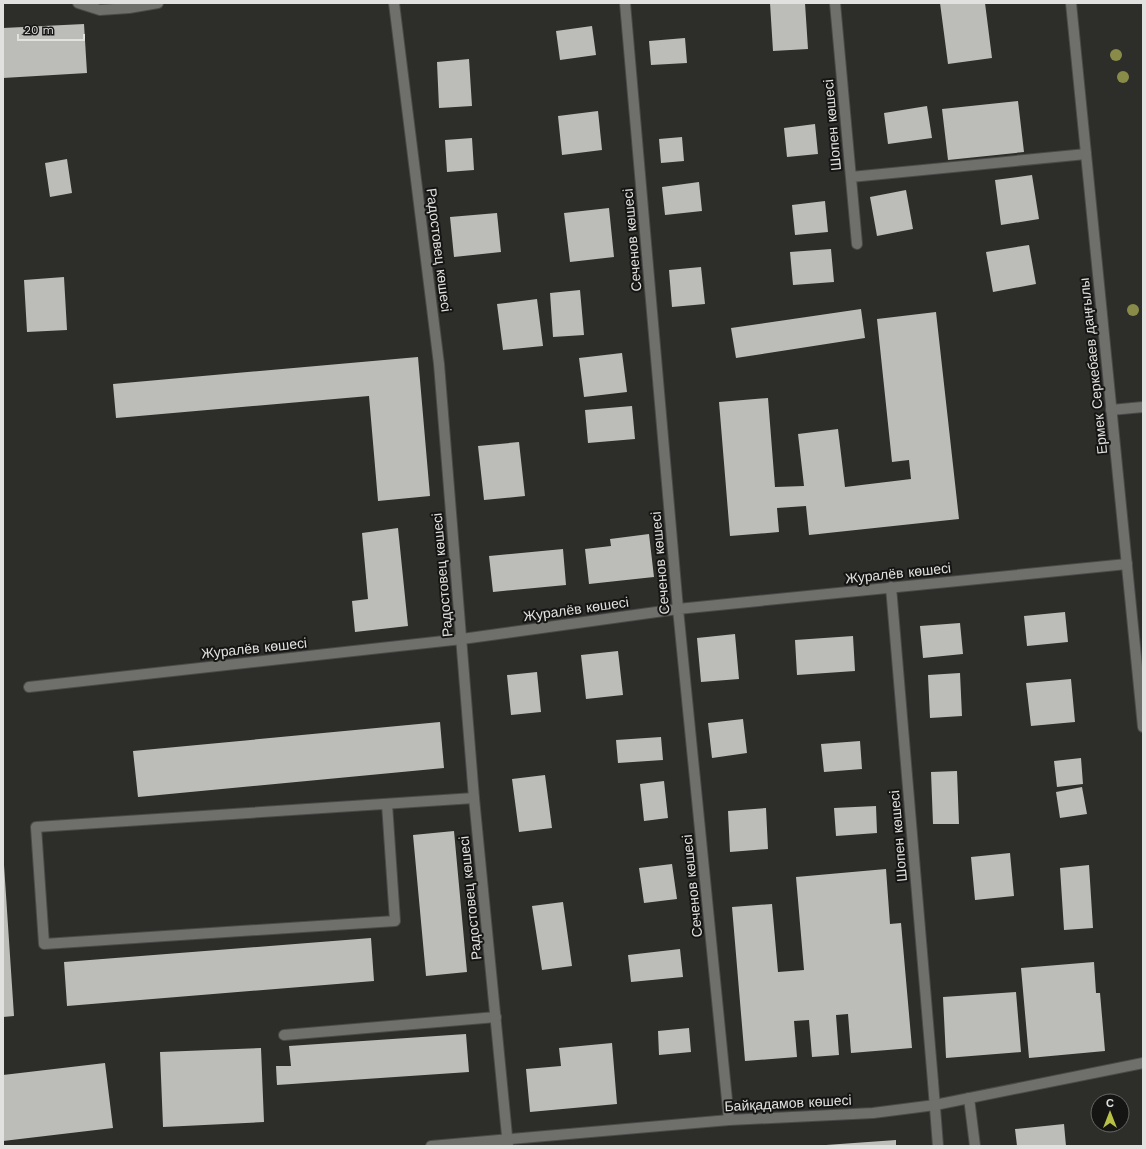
<svg xmlns="http://www.w3.org/2000/svg" width="1146" height="1149" font-family="'Work Sans',sans-serif">
	<style>
		.building { fill: #bcbdb9 }
		.lines { fill: none; stroke-linecap: round; stroke-linejoin: round }
		.lane-casing { stroke: #4a4a48; stroke-width: 12 }
		.street-casing { stroke: #4a4a48; stroke-width: 12 }
		.secondary-casing { stroke: #4a4a48; stroke-width: 12 }
		.lane { stroke: #6f6f6c; stroke-width: 10 }
		.street { stroke: #6f6f6c; stroke-width: 10 }
		.secondary { stroke: #6f6f6c; stroke-width: 10 }
		.tree { fill: #888c48 }
		.labels { text-anchor: middle; stroke-width: 4; stroke-linejoin: round; paint-order: stroke }
		.street-label { font-size: 14px; fill: #e1e1df; stroke: #151514 }
	</style>
	<rect width="100%" height="100%" fill="#2d2d2a"/>
	<path class="building" d="M 770,3 L 805,3 L 808,49 L 773,51 Z
		M 940,3 L 985,3 L 992,58 L 948,64 Z
		M 84,24 L 87,73 L 3,78 L 3,28 Z
		M 592,26 L 596,55 L 560,60 L 556,31 Z
		M 685,38 L 687,63 L 651,65 L 649,41 Z
		M 469,59 L 472,106 L 439,108 L 437,62 Z
		M 1018,101 L 1024,152 L 948,160 L 942,109 Z
		M 927,106 L 932,138 L 888,144 L 884,113 Z
		M 598,111 L 602,150 L 562,155 L 558,116 Z
		M 815,124 L 818,154 L 787,157 L 784,128 Z
		M 682,137 L 684,161 L 661,163 L 659,139 Z
		M 472,138 L 474,170 L 447,172 L 445,140 Z
		M 67,159 L 72,193 L 50,197 L 45,163 Z
		M 1032,175 L 1039,219 L 1001,225 L 995,180 Z
		M 699,182 L 702,211 L 665,215 L 662,187 Z
		M 906,190 L 913,229 L 877,236 L 870,197 Z
		M 825,201 L 828,232 L 795,235 L 792,205 Z
		M 609,208 L 614,257 L 570,262 L 564,213 Z
		M 497,213 L 501,252 L 454,257 L 450,217 Z
		M 1029,245 L 1036,284 L 993,292 L 986,252 Z
		M 831,249 L 834,282 L 793,285 L 790,252 Z
		M 701,267 L 705,304 L 672,307 L 669,270 Z
		M 64,277 L 67,330 L 27,332 L 24,280 Z
		M 580,290 L 584,335 L 553,337 L 550,293 Z
		M 537,299 L 543,346 L 503,350 L 497,304 Z
		M 861,309 L 865,338 L 736,358 L 731,328 Z
		M 936,312 L 959,519 L 809,535 L 806,506 L 777,508 L 779,532 L 730,536 L 719,402 L 768,398 L 775,487 L 804,486 L 798,434 L 838,429 L 845,487 L 911,479 L 909,460 L 892,462 L 877,319 Z
		M 622,353 L 627,392 L 584,397 L 579,358 Z
		M 418,357 L 430,496 L 378,501 L 369,396 L 116,418 L 113,384 Z
		M 632,406 L 635,439 L 588,443 L 585,410 Z
		M 519,442 L 525,496 L 484,500 L 478,446 Z
		M 398,528 L 408,626 L 355,632 L 352,601 L 368,599 L 362,533 Z
		M 649,534 L 654,577 L 589,584 L 585,549 L 611,546 L 610,539 Z
		M 563,549 L 566,585 L 493,592 L 489,556 Z
		M 1065,612 L 1068,642 L 1027,646 L 1024,616 Z
		M 960,623 L 963,654 L 923,658 L 920,626 Z
		M 735,634 L 739,679 L 701,682 L 697,638 Z
		M 853,636 L 855,671 L 797,675 L 795,640 Z
		M 618,651 L 623,695 L 586,699 L 581,655 Z
		M 537,672 L 541,712 L 511,715 L 507,675 Z
		M 960,673 L 962,716 L 930,718 L 928,675 Z
		M 1071,679 L 1075,722 L 1031,726 L 1026,683 Z
		M 743,719 L 747,753 L 712,758 L 708,723 Z
		M 440,722 L 444,768 L 138,797 L 133,751 Z
		M 661,737 L 663,760 L 618,763 L 616,740 Z
		M 860,741 L 862,769 L 824,772 L 821,744 Z
		M 1081,758 L 1083,784 L 1057,787 L 1054,761 Z
		M 957,771 L 959,824 L 933,824 L 931,772 Z
		M 545,775 L 552,828 L 519,832 L 512,779 Z
		M 664,781 L 668,818 L 644,821 L 640,784 Z
		M 1082,787 L 1087,814 L 1060,818 L 1056,792 Z
		M 876,806 L 877,833 L 836,836 L 834,808 Z
		M 766,808 L 768,849 L 730,852 L 728,811 Z
		M 454,831 L 467,972 L 426,976 L 413,835 Z
		M 1010,853 L 1014,896 L 975,900 L 971,857 Z
		M 672,864 L 677,899 L 644,903 L 639,868 Z
		M 4,865 L 14,1016 L 3,1017 L 3,866 Z
		M 1089,865 L 1093,928 L 1064,930 L 1060,868 Z
		M 886,869 L 890,924 L 901,923 L 912,1048 L 851,1053 L 848,1014 L 836,1015 L 839,1055 L 812,1057 L 809,1020 L 794,1021 L 797,1057 L 745,1061 L 732,907 L 772,904 L 778,972 L 804,970 L 796,877 Z
		M 563,902 L 572,966 L 542,970 L 532,906 Z
		M 371,938 L 374,981 L 67,1006 L 64,962 Z
		M 680,949 L 683,977 L 631,982 L 628,955 Z
		M 1094,962 L 1096,993 L 1100,993 L 1105,1051 L 1029,1058 L 1021,968 Z
		M 1016,992 L 1021,1052 L 946,1058 L 943,997 Z
		M 689,1028 L 691,1052 L 659,1055 L 658,1031 Z
		M 466,1034 L 469,1072 L 277,1085 L 276,1066 L 291,1066 L 289,1046 Z
		M 612,1043 L 617,1104 L 530,1112 L 526,1069 L 561,1066 L 559,1048 Z
		M 261,1048 L 264,1122 L 163,1127 L 160,1052 Z
		M 105,1063 L 113,1128 L 3,1141 L 3,1075 Z
		M 1064,1124 L 1066,1146 L 1017,1146 L 1015,1129 Z
		M 896,1140 L 896,1146 L 826,1146 L 826,1145 Z"/>
	<g class="lines">
		<g class="lane-casing">
			<path id="lane" d="M 78,3 L 100,10 L 129,8 L 158,3
				M 387,804 L 395,921 L 44,944 L 36,827 L 474,798
				M 284,1035 L 496,1017
				M 933,1082 L 938,1146
				M 969,1098 L 975,1146"/>
		</g>
		<g class="street-casing">
			<path id="street" d="M 394,3 L 439,364 L 474,798 L 508,1146
				M 625,3 L 678,609 L 729,1120
				M 835,3 L 857,244
				M 851,177 L 1086,154
				M 1111,410 L 1143,407
				M 891,587 L 933,1082
				M 29,687 L 462,639 L 678,609 L 1127,564"/>
		</g>
		<g class="secondary-casing">
			<path id="secondary" d="M 1071,3 L 1143,727
				M 431,1146 L 729,1120 L 873,1113 L 935,1105 L 1143,1063"/>
		</g>
		<use href="#lane" class="lane"/>
		<use href="#street" class="street"/>
		<use href="#secondary" class="secondary"/>
	</g>
	<g class="tree">
		<circle cx="1116" cy="55" r="6"/>
		<circle cx="1123" cy="77" r="6"/>
		<circle cx="1133" cy="310" r="6"/>
	</g>
	<g class="labels">
		<g class="street-label">
			<text transform="translate(832 125) rotate(-95)" y="5">Шопен көшесі</text>
			<text transform="translate(632 240) rotate(-95)" y="5">Сеченов көшесі</text>
			<text transform="translate(439 250) rotate(83)" y="5">Радостовец көшесі</text>
			<text transform="translate(1093 366) rotate(-96)" y="5">Ермек Серкебаев даңғылы</text>
			<text transform="translate(660 563) rotate(-95)" y="5">Сеченов көшесі</text>
			<text transform="translate(898 573) rotate(-6)" y="5">Журалёв көшесі</text>
			<text transform="translate(442 575) rotate(-95)" y="5">Радостовец көшесі</text>
			<text transform="translate(576 609) rotate(-8)" y="5">Журалёв көшесі</text>
			<text transform="translate(254 648) rotate(-6)" y="5">Журалёв көшесі</text>
			<text transform="translate(898 836) rotate(-95)" y="5">Шопен көшесі</text>
			<text transform="translate(692 886) rotate(-96)" y="5">Сеченов көшесі</text>
			<text transform="translate(470 898) rotate(-96)" y="5">Радостовец көшесі</text>
			<text transform="translate(788 1103) rotate(-3)" y="5">Байқадамов көшесі</text>
		</g>
	</g>
	<rect width="1146" height="1149" fill="none" stroke="#e1e1df" stroke-width="8"/>
	<g transform="translate(1110 1113)"><circle r="19" fill="#151514" stroke="#676765"/>
	<path d="M0-3L7 15L0 10L-7 15Z" fill="#b9c046"/>
	<text y="-6" font-size="11" font-weight="bold" text-anchor="middle" fill="#e1e1df">С</text>
	</g>
	<path d="M18 34v6h66v-6" fill="none" stroke="#e1e1df" stroke-width="2"/>
	<text x="24" y="34" font-size="12" fill="#e1e1df" stroke="#151514" stroke-width="3" paint-order="stroke">20 m</text>
</svg>
